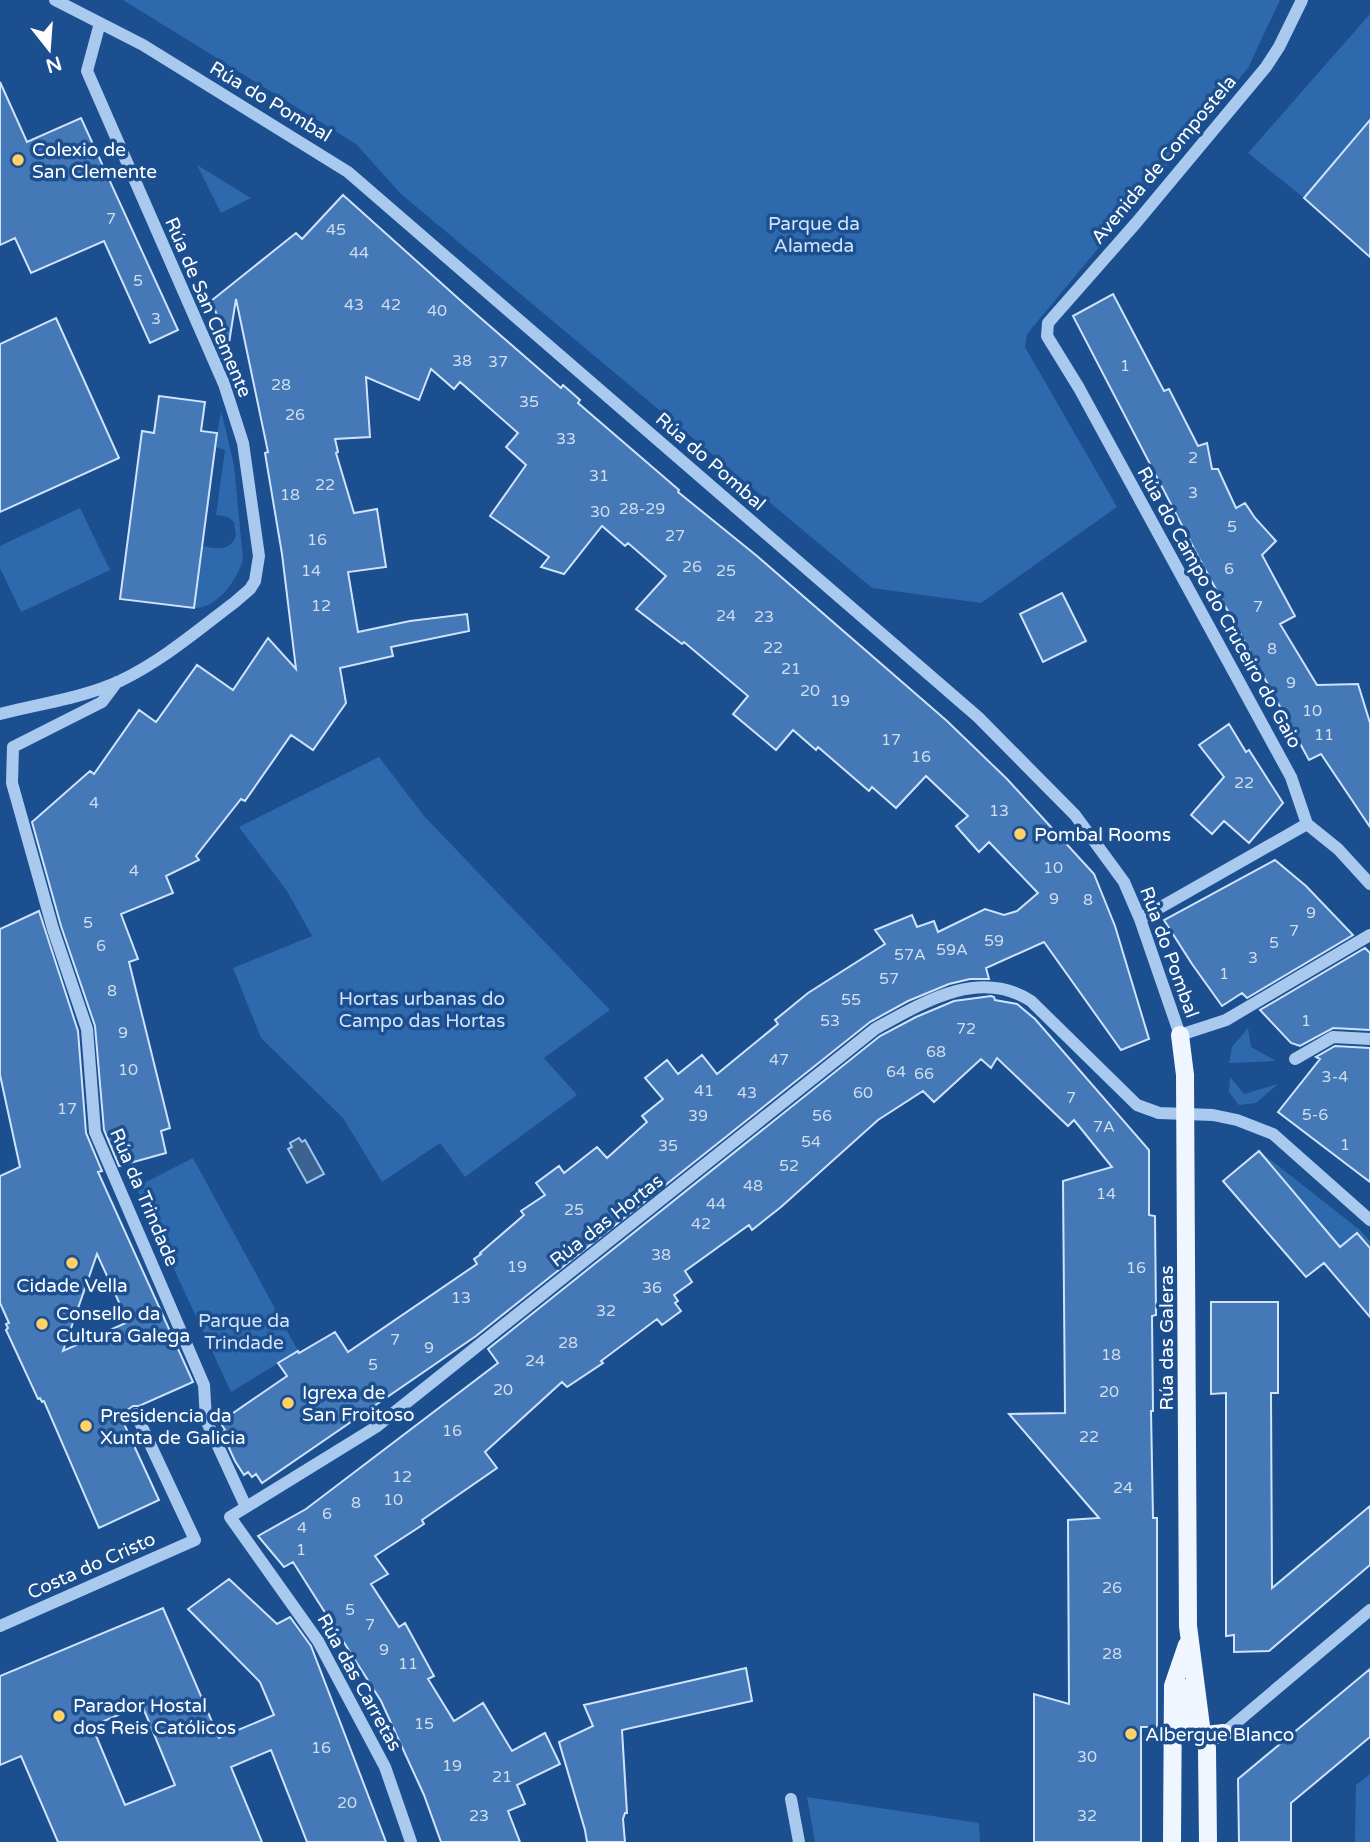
<svg xmlns="http://www.w3.org/2000/svg" width="1370" height="1842" font-family="'Varela Round',sans-serif">
	<style>
		.green { fill: #2e69ad }
		.water { fill: #3c6290; stroke: #9cc4f0; stroke-width: 2 }
		.building { fill: #4478b7; stroke: #cfe3fa; stroke-width: 2; fill-rule: evenodd }
		.lines { fill: none; stroke-linecap: round; stroke-linejoin: round }
		.minor { stroke: #a9c9ee; stroke-width: 12 }
		.major { stroke: #f0f6ff; stroke-width: 18 }
		.poi-dot { fill: #ffd166; stroke: #1b4f8f; stroke-width: 2.5 }
		.labels { text-anchor: middle; stroke-width: 7; stroke-linejoin: round; paint-order: stroke }
		.number-label { font-size: 16px; fill: #d0dded }
		.street-label { font-size: 19px; fill: #fff; stroke: #1b4f8f }
		.poi-label { font-size: 19px; fill: #fff; stroke: #1b4f8f; text-anchor: start }
		.park-label { font-size: 19px; fill: #cfe3fa; stroke: #1b4f8f }
	</style>
	<rect width="100%" height="100%" fill="#1b4f8f"/>
	<path class="green" d="M 123,0 L 1280,0 L 1248,68 L 1027,334 L 1025,347 L 1117,507 L 981,603 L 872,588 L 401,194 L 356,144 Z
		M 1370,14 L 1370,120 L 1304,198 L 1248,153 Z
		M 197,165 L 251,198 L 221,213 Z
		M 221,411 L 234,465 L 243,559 C 238,579 217,609 194,608 L 202,546 C 216,549 231,552 236,535 L 234,522 L 228,517 L 216,515 L 225,450 L 215,447 Z
		M 80,508 L 110,570 L 21,612 L 0,568 L 0,546 Z
		M 379,757 L 424,816 L 610,1010 L 544,1058 L 577,1095 L 465,1177 L 440,1143 L 382,1182 L 343,1118 L 261,1038 L 233,968 L 312,936 L 287,891 L 239,827 Z
		M 1248,1028 L 1251,1047 L 1276,1061 L 1229,1063 L 1232,1047 Z
		M 1230,1077 L 1244,1094 L 1278,1084 L 1256,1103 L 1239,1105 L 1229,1092 Z
		M 1259,1151 L 1360,1230 L 1370,1241 L 1370,1248 L 1357,1233 L 1340,1247 Z
		M 193,1158 L 298,1351 L 231,1392 L 136,1187 Z
		M 1370,1774 L 1370,1842 L 1355,1842 L 1356,1785 Z
		M 807,1797 L 979,1823 L 980,1842 L 815,1842 Z"/>
	<path class="water" d="M 299,1138 L 302,1142 L 305,1140 L 324,1174 L 307,1183 L 288,1149 L 292,1147 L 290,1143 Z"/>
	<path class="building" d="M 0,82 L 27,142 L 81,118 L 178,330 L 150,343 L 104,241 L 31,273 L 15,238 L 0,245 Z
		M 1370,120 L 1370,257 L 1304,198 Z
		M 343,195 L 460,300 L 561,388 L 563,385 L 580,400 L 578,403 L 679,490 L 678,492 L 757,556 L 947,721 L 1007,779 L 1094,874 L 1115,926 L 1149,1039 L 1121,1050 L 1044,942 L 986,968 L 989,979 L 970,979 L 949,984 L 908,1001 L 870,1022 L 476,1336 L 262,1483 L 256,1474 L 252,1477 L 248,1472 L 244,1475 L 235,1461 L 222,1433 L 225,1430 L 220,1422 L 287,1376 L 278,1363 L 298,1351 L 299,1353 L 335,1332 L 348,1352 L 477,1264 L 474,1259 L 481,1254 L 480,1253 L 524,1215 L 521,1211 L 545,1195 L 536,1183 L 559,1166 L 564,1173 L 597,1147 L 607,1158 L 647,1122 L 642,1116 L 663,1099 L 645,1078 L 667,1060 L 678,1074 L 702,1055 L 717,1074 L 778,1024 L 775,1020 L 808,993 L 885,944 L 875,930 L 912,915 L 917,927 L 934,921 L 938,932 L 985,909 L 1004,915 L 1017,911 L 1038,893 L 989,842 L 979,852 L 956,826 L 968,816 L 926,776 L 896,808 L 872,787 L 869,791 L 818,747 L 816,750 L 793,730 L 776,750 L 733,714 L 748,696 L 684,642 L 682,644 L 636,609 L 666,576 L 628,543 L 625,546 L 602,526 L 564,574 L 541,567 L 549,557 L 490,516 L 526,465 L 506,447 L 518,433 L 460,382 L 454,389 L 431,369 L 419,400 L 366,377 L 370,437 L 335,439 L 338,452 L 336,453 L 354,513 L 377,509 L 386,567 L 348,572 L 358,632 L 410,621 L 467,614 L 469,631 L 391,647 L 393,656 L 340,668 L 346,703 L 313,750 L 291,735 L 245,801 L 241,799 L 196,856 L 199,860 L 166,876 L 173,893 L 121,914 L 138,959 L 129,962 L 170,1128 L 161,1131 L 166,1153 L 119,1166 L 104,1130 L 95,1026 L 61,926 L 32,822 L 90,771 L 94,774 L 139,710 L 156,722 L 197,665 L 233,690 L 268,638 L 296,669 L 282,554 L 265,453 L 268,452 L 236,299 L 229,343 L 211,301 L 296,233 L 302,239 Z
		M 1113,294 L 1164,391 L 1169,389 L 1198,446 L 1207,443 L 1212,469 L 1218,469 L 1236,508 L 1245,503 L 1255,518 L 1276,541 L 1262,555 L 1295,616 L 1280,624 L 1317,685 L 1358,684 L 1370,723 L 1370,827 L 1321,754 L 1309,760 L 1200,560 L 1073,316 Z
		M 56,318 L 119,458 L 0,512 L 0,344 Z
		M 159,396 L 205,402 L 201,431 L 217,433 L 194,608 L 120,599 L 142,431 L 154,433 Z
		M 1062,593 L 1086,641 L 1043,662 L 1020,614 Z
		M 1229,724 L 1246,752 L 1249,750 L 1283,803 L 1249,843 L 1224,821 L 1212,834 L 1191,815 L 1224,777 L 1199,745 Z
		M 1275,860 L 1306,886 L 1353,935 L 1247,998 L 1242,993 L 1222,1006 L 1192,964 L 1164,920 Z
		M 39,911 L 78,1031 L 86,1133 L 102,1171 L 98,1172 L 193,1382 L 139,1406 L 133,1406 L 120,1415 L 159,1500 L 99,1528 L 44,1401 L 42,1402 L 40,1398 L 38,1399 L 6,1330 L 8,1328 L 6,1324 L 9,1323 L 0,1303 L 0,1176 L 20,1167 L 0,1075 L 0,929 ZM 97,1254 L 128,1322 L 63,1351 Z
		M 1365,948 L 1370,953 L 1370,1030 L 1333,1028 L 1300,1046 L 1291,1043 L 1260,1010 Z
		M 991,996 L 994,997 L 995,1000 L 1017,1004 L 1035,1019 L 1149,1150 L 1149,1215 L 1155,1216 L 1156,1315 L 1152,1316 L 1153,1411 L 1151,1411 L 1153,1518 L 1157,1518 L 1157,1727 L 1141,1727 L 1141,1842 L 1034,1842 L 1034,1694 L 1069,1704 L 1068,1520 L 1099,1518 L 1009,1414 L 1065,1413 L 1063,1181 L 1112,1167 L 1074,1120 L 1068,1126 L 997,1058 L 991,1068 L 981,1059 L 934,1102 L 923,1091 L 878,1120 L 781,1207 L 752,1230 L 749,1225 L 685,1271 L 692,1282 L 674,1295 L 678,1301 L 675,1303 L 681,1311 L 662,1325 L 657,1319 L 601,1361 L 603,1363 L 567,1387 L 562,1382 L 485,1452 L 497,1468 L 422,1520 L 424,1524 L 375,1556 L 388,1574 L 371,1584 L 399,1627 L 405,1623 L 434,1676 L 428,1679 L 454,1721 L 483,1703 L 512,1751 L 545,1733 L 560,1764 L 517,1785 L 525,1804 L 508,1811 L 520,1842 L 441,1842 L 424,1795 L 381,1701 L 293,1562 L 284,1567 L 258,1536 L 306,1509 L 498,1363 L 488,1349 L 880,1036 L 916,1017 L 954,1001 Z
		M 1335,1046 L 1370,1048 L 1370,1182 L 1278,1112 L 1320,1059 L 1316,1057 Z
		M 1259,1151 L 1340,1247 L 1357,1233 L 1370,1248 L 1370,1317 L 1324,1263 L 1306,1277 L 1223,1181 Z
		M 1211,1302 L 1278,1302 L 1278,1393 L 1271,1393 L 1272,1588 L 1370,1506 L 1370,1565 L 1269,1651 L 1234,1652 L 1234,1635 L 1226,1636 L 1226,1393 L 1211,1394 Z
		M 229,1579 L 277,1624 L 290,1617 L 311,1646 L 386,1842 L 307,1842 L 271,1750 L 231,1767 L 262,1842 L 58,1842 L 21,1756 L 0,1765 L 0,1676 L 163,1608 L 219,1738 L 274,1715 L 260,1682 L 188,1609 ZM 142,1705 L 175,1785 L 125,1805 L 92,1726 Z
		M 746,1668 L 752,1701 L 622,1730 L 627,1813 L 625,1813 L 623,1819 L 625,1842 L 587,1842 L 585,1830 L 559,1742 L 593,1726 L 584,1705 Z
		M 1370,1669 L 1370,1737 L 1291,1803 L 1291,1842 L 1239,1842 L 1238,1779 Z"/>
	<g class="lines">
		<path class="minor" d="M 55,0 L 143,45 L 348,172 L 978,717 L 1075,815 L 1124,882 L 1140,919 L 1180,1035 L 1226,1020 L 1370,935
			M 1302,0 L 1279,47 L 1266,67 L 1136,223 L 1048,323 L 1047,336 L 1079,388 L 1291,777 L 1307,824 L 1338,849 L 1370,884
			M 117,682 L 102,702 L 13,747 L 12,783 L 53,929 L 87,1029 L 95,1132 L 204,1385 L 206,1420 L 246,1507
			M 0,714 C 39,704 83,698 120,681 C 162,661 198,630 235,602 L 250,589 L 255,581 L 259,556 L 243,443 L 224,384 L 87,71 L 100,23
			M 1140,919 L 1307,824
			M 1295,1059 L 1333,1037 L 1370,1039
			M 0,1626 L 195,1540 L 136,1414
			M 1218,1738 L 1370,1610
			M 791,1799 L 799,1842
			M 411,1842 L 385,1767 L 318,1641 L 230,1517 L 376,1427 L 875,1029 C 922,1003 979,967 1031,1001 L 1137,1105 L 1159,1113 L 1213,1115 L 1237,1120 L 1273,1134 L 1370,1220"/>
		<path class="major" d="M 1180,1035 L 1185,1075 L 1188,1626 L 1202,1734 L 1207,1748 L 1208,1842
			M 1184,1688 C 1187,1721 1184,1739 1224,1733
			M 1172,1842 L 1173,1686 L 1187,1645"/>
	</g>
	<g class="poi-dot">
		<circle cx="18" cy="160" r="7"/>
		<circle cx="1020" cy="834" r="7"/>
		<circle cx="72" cy="1263" r="7"/>
		<circle cx="42" cy="1324" r="7"/>
		<circle cx="288" cy="1403" r="7"/>
		<circle cx="86" cy="1426" r="7"/>
		<circle cx="59" cy="1716" r="7"/>
		<circle cx="1131" cy="1734" r="7"/>
	</g>
	<g class="labels">
		<g class="number-label">
			<text x="111" y="224">7</text>
			<text x="336" y="235">45</text>
			<text x="359" y="258">44</text>
			<text x="138" y="286">5</text>
			<text x="354" y="310">43</text>
			<text x="391" y="310">42</text>
			<text x="437" y="316">40</text>
			<text x="156" y="324">3</text>
			<text x="462" y="366">38</text>
			<text x="498" y="367">37</text>
			<text x="1125" y="371">1</text>
			<text x="281" y="390">28</text>
			<text x="529" y="407">35</text>
			<text x="295" y="420">26</text>
			<text x="566" y="444">33</text>
			<text x="1193" y="463">2</text>
			<text x="599" y="481">31</text>
			<text x="325" y="490">22</text>
			<text x="1193" y="498">3</text>
			<text x="290" y="500">18</text>
			<text x="642" y="514">28-29</text>
			<text x="600" y="517">30</text>
			<text x="1232" y="532">5</text>
			<text x="675" y="541">27</text>
			<text x="317" y="545">16</text>
			<text x="692" y="572">26</text>
			<text x="1229" y="574">6</text>
			<text x="311" y="576">14</text>
			<text x="726" y="576">25</text>
			<text x="321" y="611">12</text>
			<text x="1258" y="612">7</text>
			<text x="726" y="621">24</text>
			<text x="764" y="622">23</text>
			<text x="773" y="653">22</text>
			<text x="1272" y="654">8</text>
			<text x="791" y="674">21</text>
			<text x="1291" y="688">9</text>
			<text x="810" y="696">20</text>
			<text x="840" y="706">19</text>
			<text x="1312" y="716">10</text>
			<text x="1324" y="740">11</text>
			<text x="891" y="745">17</text>
			<text x="921" y="762">16</text>
			<text x="1244" y="788">22</text>
			<text x="94" y="808">4</text>
			<text x="999" y="816">13</text>
			<text x="1053" y="873">10</text>
			<text x="134" y="876">4</text>
			<text x="1054" y="904">9</text>
			<text x="1088" y="905">8</text>
			<text x="1311" y="918">9</text>
			<text x="88" y="928">5</text>
			<text x="1294" y="936">7</text>
			<text x="994" y="946">59</text>
			<text x="1274" y="948">5</text>
			<text x="101" y="951">6</text>
			<text x="952" y="955">59A</text>
			<text x="910" y="960">57A</text>
			<text x="1253" y="963">3</text>
			<text x="1224" y="979">1</text>
			<text x="889" y="984">57</text>
			<text x="112" y="996">8</text>
			<text x="851" y="1005">55</text>
			<text x="830" y="1026">53</text>
			<text x="1306" y="1026">1</text>
			<text x="966" y="1034">72</text>
			<text x="123" y="1038">9</text>
			<text x="936" y="1057">68</text>
			<text x="779" y="1065">47</text>
			<text x="128" y="1075">10</text>
			<text x="896" y="1077">64</text>
			<text x="924" y="1079">66</text>
			<text x="1335" y="1082">3-4</text>
			<text x="704" y="1096">41</text>
			<text x="747" y="1098">43</text>
			<text x="863" y="1098">60</text>
			<text x="1071" y="1103">7</text>
			<text x="67" y="1114">17</text>
			<text x="1315" y="1120">5-6</text>
			<text x="698" y="1121">39</text>
			<text x="822" y="1121">56</text>
			<text x="1104" y="1132">7A</text>
			<text x="811" y="1147">54</text>
			<text x="1345" y="1150">1</text>
			<text x="668" y="1151">35</text>
			<text x="789" y="1171">52</text>
			<text x="753" y="1191">48</text>
			<text x="1106" y="1199">14</text>
			<text x="716" y="1209">44</text>
			<text x="574" y="1215">25</text>
			<text x="701" y="1229">42</text>
			<text x="661" y="1260">38</text>
			<text x="517" y="1272">19</text>
			<text x="1136" y="1273">16</text>
			<text x="652" y="1293">36</text>
			<text x="461" y="1303">13</text>
			<text x="606" y="1316">32</text>
			<text x="395" y="1345">7</text>
			<text x="568" y="1348">28</text>
			<text x="429" y="1353">9</text>
			<text x="1111" y="1360">18</text>
			<text x="535" y="1366">24</text>
			<text x="373" y="1370">5</text>
			<text x="503" y="1395">20</text>
			<text x="1109" y="1397">20</text>
			<text x="452" y="1436">16</text>
			<text x="1089" y="1442">22</text>
			<text x="402" y="1482">12</text>
			<text x="1123" y="1493">24</text>
			<text x="393" y="1505">10</text>
			<text x="356" y="1508">8</text>
			<text x="327" y="1519">6</text>
			<text x="302" y="1533">4</text>
			<text x="301" y="1555">1</text>
			<text x="1112" y="1593">26</text>
			<text x="350" y="1615">5</text>
			<text x="370" y="1630">7</text>
			<text x="384" y="1655">9</text>
			<text x="1112" y="1659">28</text>
			<text x="408" y="1669">11</text>
			<text x="424" y="1729">15</text>
			<text x="321" y="1753">16</text>
			<text x="1087" y="1762">30</text>
			<text x="452" y="1771">19</text>
			<text x="502" y="1782">21</text>
			<text x="347" y="1808">20</text>
			<text x="479" y="1821">23</text>
			<text x="1087" y="1821">32</text>
		</g>
		<g class="street-label">
			<text transform="translate(271 101) rotate(31)" y="7">Rúa do Pombal</text>
			<text transform="translate(1163 159) rotate(-50)" y="7">Avenida de Compostela</text>
			<text transform="translate(209 307) rotate(67)" y="7">Rúa de San Clemente</text>
			<text transform="translate(711 461) rotate(41)" y="7">Rúa do Pombal</text>
			<text transform="translate(1220 607) rotate(61)" y="7">Rúa do Campo do Cruceiro do Gaio</text>
			<text transform="translate(1170 952) rotate(70)" y="7">Rúa do Pombal</text>
			<text transform="translate(145 1197) rotate(67)" y="7">Rúa da Trindade</text>
			<text transform="translate(606 1220) rotate(-38)" y="7">Rúa das Hortas</text>
			<text transform="translate(1166 1338) rotate(-90)" y="7">Rúa das Galeras</text>
			<text transform="translate(91 1565) rotate(-24)" y="7">Costa do Cristo</text>
			<text transform="translate(360 1682) rotate(61)" y="7">Rúa das Carretas</text>
		</g>
		<g class="poi-label">
			<text x="32" y="156">Colexio de<tspan x="32" dy="22">San Clemente</tspan></text>
			<text x="1034" y="841">Pombal Rooms</text>
			<text x="72" y="1292" text-anchor="middle">Cidade Vella</text>
			<text x="56" y="1320">Consello da<tspan x="56" dy="22">Cultura Galega</tspan></text>
			<text x="302" y="1399">Igrexa de<tspan x="302" dy="22">San Froitoso</tspan></text>
			<text x="100" y="1422">Presidencia da<tspan x="100" dy="22">Xunta de Galicia</tspan></text>
			<text x="73" y="1712">Parador Hostal<tspan x="73" dy="22">dos Reis Católicos</tspan></text>
			<text x="1145" y="1741">Albergue Blanco</text>
		</g>
		<g class="park-label">
			<text x="814" y="230">Parque da<tspan x="814" dy="22">Alameda</tspan></text>
			<text x="422" y="1005">Hortas urbanas do<tspan x="422" dy="22">Campo das Hortas</tspan></text>
			<text x="244" y="1327">Parque da<tspan x="244" dy="22">Trindade</tspan></text>
		</g>
	</g>
	<g transform="translate(49 49) rotate(163)" stroke="#1b4f8f" stroke-width="5" paint-order="stroke">
	<path d="M0-5L12 26L0 18L-12 26Z" fill="#ffffff"/>
	<text y="-10" font-size="19" font-weight="bold" text-anchor="middle" fill="#ffffff">N</text>
	</g>
</svg>
